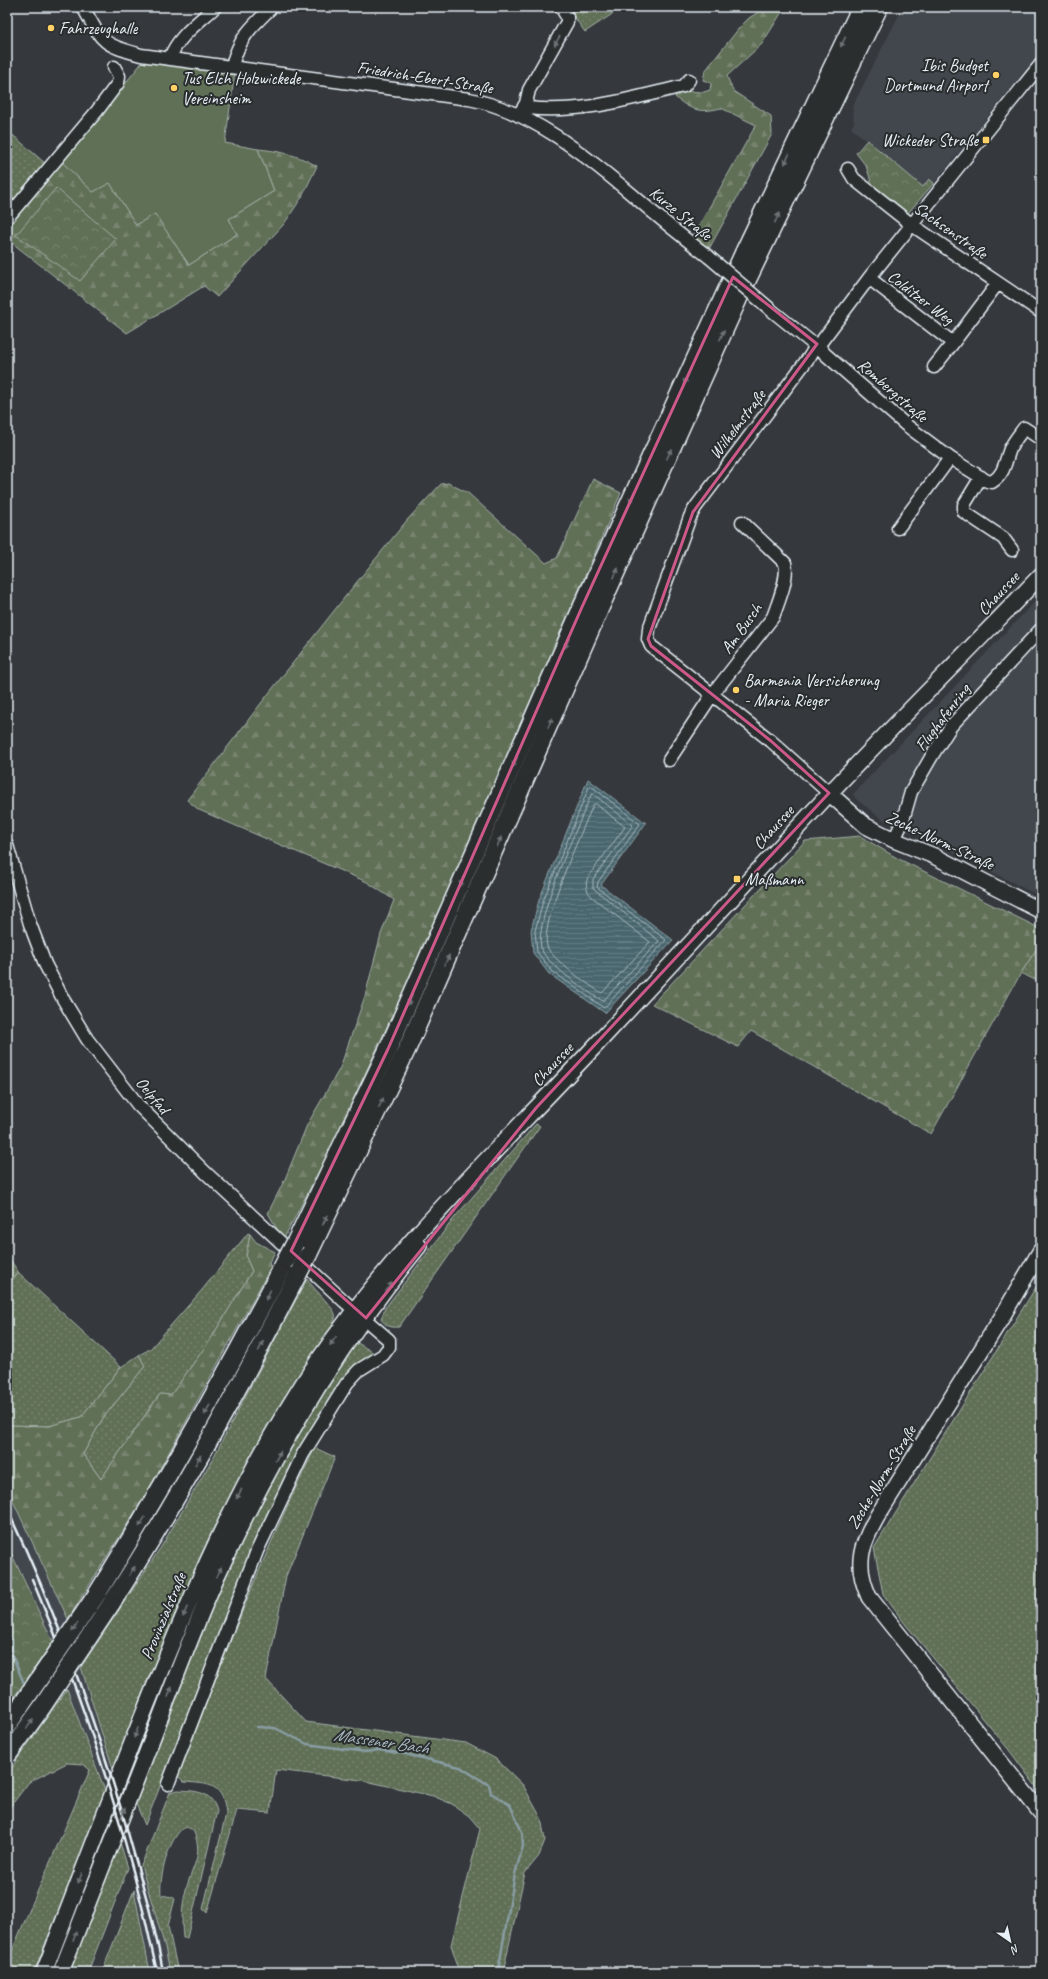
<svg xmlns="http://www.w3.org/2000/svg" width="1048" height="1979" font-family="Caveat,sans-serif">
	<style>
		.built { fill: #43464e }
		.grass { fill: url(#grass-dots); stroke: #a4b0a8 }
		.forest { fill: url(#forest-firs); stroke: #a4b0a8 }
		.park { fill: url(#park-crowns); stroke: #a4b0a8 }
		.garden { fill: #616f57; stroke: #a4b0a8 }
		.water { fill: url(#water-rules); stroke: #899ea5 }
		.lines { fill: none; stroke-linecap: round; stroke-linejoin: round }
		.shore { stroke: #a9b9c1; stroke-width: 1 }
		.stream { stroke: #899ea5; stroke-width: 2.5 }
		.minor-casing { stroke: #e8f1f8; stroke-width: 15 }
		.major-casing { stroke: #e8f1f8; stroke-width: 18 }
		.highway-casing { stroke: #e8f1f8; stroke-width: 20 }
		.minor { stroke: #2a2d2e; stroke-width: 12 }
		.major { stroke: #2a2d2e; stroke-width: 15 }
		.highway { stroke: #2a2d2e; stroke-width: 17 }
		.rail { stroke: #e8f1f8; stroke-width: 2.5 }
		.minor-bridge-casing { stroke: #e8f1f8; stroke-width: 15; stroke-linecap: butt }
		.highway-bridge-casing { stroke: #e8f1f8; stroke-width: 20; stroke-linecap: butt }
		.minor-bridge { stroke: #2a2d2e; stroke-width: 12 }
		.highway-bridge { stroke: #2a2d2e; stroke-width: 17 }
		.oneway { fill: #6c7275 }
		.marked { fill: none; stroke: #cd598a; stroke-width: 3; stroke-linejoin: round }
		.poi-dot { fill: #ffd166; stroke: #2a2d2e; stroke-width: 1.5 }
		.labels { text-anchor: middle; stroke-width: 4; stroke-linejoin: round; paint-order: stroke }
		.poi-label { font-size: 17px; fill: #e8f1f8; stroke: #2a2d2e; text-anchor: start }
		.street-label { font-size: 17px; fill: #e8f1f8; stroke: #2a2d2e }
		.water-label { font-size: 18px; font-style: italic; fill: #a9b9c1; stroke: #2a2d2e }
	</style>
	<defs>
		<pattern id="grass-dots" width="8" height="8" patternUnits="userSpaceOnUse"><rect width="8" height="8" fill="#616f57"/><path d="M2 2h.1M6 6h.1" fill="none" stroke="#788470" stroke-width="1.8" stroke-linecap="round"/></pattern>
		<pattern id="forest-firs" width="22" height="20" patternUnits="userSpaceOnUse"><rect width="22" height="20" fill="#616f57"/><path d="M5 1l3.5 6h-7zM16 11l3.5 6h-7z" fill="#788470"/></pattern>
		<pattern id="park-crowns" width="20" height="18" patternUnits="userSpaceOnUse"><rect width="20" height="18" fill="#616f57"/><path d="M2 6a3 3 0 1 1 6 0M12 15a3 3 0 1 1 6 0" fill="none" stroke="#788470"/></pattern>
		<pattern id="water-rules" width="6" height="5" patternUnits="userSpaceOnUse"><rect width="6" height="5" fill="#4a666e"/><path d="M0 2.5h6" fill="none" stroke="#647c83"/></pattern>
	</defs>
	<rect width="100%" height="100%" fill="#35383d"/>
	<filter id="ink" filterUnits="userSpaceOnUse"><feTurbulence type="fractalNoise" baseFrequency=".025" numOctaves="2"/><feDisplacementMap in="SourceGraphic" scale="8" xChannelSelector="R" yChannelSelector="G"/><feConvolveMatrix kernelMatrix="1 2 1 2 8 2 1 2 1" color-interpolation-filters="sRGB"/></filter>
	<g filter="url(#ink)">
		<path class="built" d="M 903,7 L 1041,7 L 1041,51 L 934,183 L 929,180 L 923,187 L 851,128 L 854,122 L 852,107 Z
			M 1041,595 L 1041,897 L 943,847 L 883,820 L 856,799 L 853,794 Z
			M 7,1488 L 68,1619 L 53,1642 L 7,1541 Z
			M 81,1667 L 111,1763 L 103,1781 L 67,1689 Z
			M 143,1872 L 165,1947 L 170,1972 L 150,1972 L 134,1890 Z"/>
		<path class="grass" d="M 567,7 L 623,7 L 585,32 Z
			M 7,130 L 46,164 L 7,208 Z
			M 1041,942 L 1041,983 L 1021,973 Z
			M 536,1124 L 540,1126 L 399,1327 C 390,1328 386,1326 381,1319 L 385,1308 L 455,1217 Z
			M 248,1233 L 250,1234 L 246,1257 L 252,1271 L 210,1340 L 171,1395 L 159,1395 L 101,1479 L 83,1454 L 103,1418 L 145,1366 L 139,1355 L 150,1349 L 202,1290 Z
			M 19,1273 L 121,1367 L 81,1417 L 49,1426 L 7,1425 L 7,1285 Z
			M 307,1279 C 312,1287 334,1308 335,1314 C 336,1317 335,1320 333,1323 L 336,1330 L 273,1419 L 210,1536 L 114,1772 L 81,1667 L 161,1547 L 212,1460 Z
			M 1041,1279 L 1041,1793 L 1009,1750 L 906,1625 L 883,1594 L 874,1548 Z
			M 356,1342 L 374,1353 L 354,1366 L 331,1396 L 289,1469 L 249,1557 L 145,1825 L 136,1804 C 164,1730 191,1655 222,1582 C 258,1497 306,1418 356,1342 Z
			M 315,1448 L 335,1457 L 286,1576 L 266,1679 L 306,1722 L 466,1743 L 496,1759 L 523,1785 L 541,1818 L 545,1840 L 539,1856 L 525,1873 L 503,1972 L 460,1972 L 451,1945 L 480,1829 L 469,1816 L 452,1804 L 433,1796 L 361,1780 L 276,1770 L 270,1813 L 237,1810 L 207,1913 L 203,1909 L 226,1814 C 223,1783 210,1784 184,1782 L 178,1776 C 221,1665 262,1554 315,1448 Z
			M 67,1689 L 106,1793 L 34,1972 L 7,1972 L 7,1962 L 90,1770 L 83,1764 L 67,1763 L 29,1782 L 7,1811 L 7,1774 Z
			M 178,1790 C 196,1791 212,1791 217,1811 L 187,1938 L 183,1938 C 181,1920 182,1900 188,1883 C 195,1861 203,1853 193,1830 C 189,1828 186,1826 182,1829 C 168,1841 159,1878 161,1895 L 172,1897 L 175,1899 L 168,1926 L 178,1972 L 170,1972 L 165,1947 L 141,1866 L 170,1792 Z
			M 120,1842 L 128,1868 L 88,1972 L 67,1972 Z
			M 134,1890 L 150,1972 L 102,1972 Z"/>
		<path class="forest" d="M 763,7 L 785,7 L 762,44 L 727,76 L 733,91 L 771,116 L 772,134 L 709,249 L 693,236 L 756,125 L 721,108 C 701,113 691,111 675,97 L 678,91 L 704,92 L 710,90 L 711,83 L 703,80 L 705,71 L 740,27 L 749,18 L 763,9 Z
			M 258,149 C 280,151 298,155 317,166 L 302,197 L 284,224 L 217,297 L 204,286 L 127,333 L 7,239 L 7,227 L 62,162 L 93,192 L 110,182 L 136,225 L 155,213 L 189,265 L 237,234 L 229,219 L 274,191 Z
			M 593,479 L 621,493 L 412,973 L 326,1158 L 284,1238 L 280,1234 L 268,1213 L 285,1179 L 307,1125 L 340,1068 L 365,996 L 381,934 L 394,900 L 367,882 L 199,810 L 187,800 L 262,702 L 352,588 L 408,519 L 441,484 L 448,483 L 468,493 L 546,563 L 557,558 Z
			M 860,836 L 897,858 L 1041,929 L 1041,942 L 1021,973 L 931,1134 L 751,1031 L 738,1047 L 652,1004 L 805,841 Z
			M 250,1234 L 256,1242 L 275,1252 L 269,1263 L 271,1267 L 145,1496 L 68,1619 L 7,1488 L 7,1425 L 49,1426 L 81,1417 L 121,1367 L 139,1355 L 145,1366 L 103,1418 L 83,1454 L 101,1479 L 160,1394 L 171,1395 L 210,1340 L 252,1271 L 246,1257 Z
			M 7,1255 L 19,1273 L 7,1285 Z"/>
		<path class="park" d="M 867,140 L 923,187 L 929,179 L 934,183 L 908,213 L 872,184 L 866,166 L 856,153 Z
			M 56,188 L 116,239 L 80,281 L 16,235 Z
			M 7,1544 L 53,1642 L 7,1707 Z"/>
		<path class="garden" d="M 144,60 L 235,72 L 225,143 L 258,149 L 274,191 L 229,219 L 237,234 L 189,265 L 155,214 L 136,225 L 110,183 L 93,192 L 62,162 Z"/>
		<path class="water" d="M 588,779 L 646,823 L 601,885 L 673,940 L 605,1013 L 549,974 L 533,953 L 531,930 L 539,900 Z"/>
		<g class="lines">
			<path class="shore" d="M 591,786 L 640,824 L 598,882 L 597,887 L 666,940 L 604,1008 L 552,971 L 537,952 L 535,931 L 543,901 L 589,787 Z
				M 593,794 L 633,825 L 593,879 L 593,888 L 659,941 L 603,1001 C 590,994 544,962 541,948 C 534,918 578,827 591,795 Z
				M 596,804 L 625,827 L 588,877 C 585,884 586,891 592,897 L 650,942 L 602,993 C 591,987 550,958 547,946 C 540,921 582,832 593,805 Z"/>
			<path class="stream" d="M 7,1636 L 12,1640 L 12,1655 L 26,1688
				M 257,1727 L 275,1728 L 307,1744 L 366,1752 L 379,1750 L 405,1754 L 460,1767 L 489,1785 L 491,1793 L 510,1805 L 522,1832 L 523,1846 L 515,1874 L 498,1972"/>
			<g class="minor-casing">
				<path id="minor" d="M 83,7 C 103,43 101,44 141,55 L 469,99 C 533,111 586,156 635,197 C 659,218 684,238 709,257
					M 170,58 C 177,37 199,22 215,7
					M 232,66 C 239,38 251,27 272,7
					M 520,113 L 526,103 L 529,90 L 567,22 L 567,17 L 561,7
					M 519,116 L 528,108 C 582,114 632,98 684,86 L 689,80
					M 848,169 L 854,179 L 912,225 L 1041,312
					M 7,218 L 97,111 L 118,83 L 119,76 L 114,67
					M 869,278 L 953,343 L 934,367
					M 770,309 L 812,343 L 817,344
					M 953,343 L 998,283
					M 817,344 L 825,354 L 906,425 L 950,458 L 898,528
					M 950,458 L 987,481 L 992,482 C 1005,474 1005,461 1010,449 C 1013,442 1019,435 1024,428 L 1041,439
					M 981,477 L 964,505 L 964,512 L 1003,538 L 1012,550
					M 669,760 L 712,695 L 773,617 C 778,603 789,577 785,563 L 742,522
					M 829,793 L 771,741 L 651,646 L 648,639 L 649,629 L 690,517 L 695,508 L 810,356 L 817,344 L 821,342 L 869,278 L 1041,64
					M 894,840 L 902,823 L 911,792 L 933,754 L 951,726 L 1041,629
					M 7,845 L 30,924 L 45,964 L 63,999 L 87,1039 L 138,1105 L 206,1173 L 344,1301 L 389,1340 L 389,1347 L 383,1355 L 359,1370 L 347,1383 L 303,1454 L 257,1551 L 168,1784"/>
			</g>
			<g class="major-casing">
				<path id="major" d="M 829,793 L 866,826 L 894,840 L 934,856 L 1041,911
					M 1041,1250 L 1002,1317 L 878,1515 C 861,1545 854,1564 869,1597 L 1041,1813
					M 44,1972 C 74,1893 104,1814 135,1735 C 186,1605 240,1476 319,1359 C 398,1243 501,1147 596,1045 C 674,962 750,878 828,795 C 898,720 971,649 1041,575
					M 61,1972 C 90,1897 120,1822 149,1747 C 171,1690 192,1632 217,1576 C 270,1459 337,1346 419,1246"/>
			</g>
			<g class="highway-casing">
				<path id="highway" d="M 295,1243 L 388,1049 L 582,607 L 745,250 L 861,7
					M 308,1255 L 407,1049 L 600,608 L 740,295 L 879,7
					M 97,1594 C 164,1485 227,1374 286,1260
					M 111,1604 C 180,1497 241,1385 299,1272"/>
			</g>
			<use href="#minor" class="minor"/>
			<use href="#major" class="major"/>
			<use href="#highway" class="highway"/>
			<path class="rail" d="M 7,1509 C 56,1612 95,1719 127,1829 C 140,1876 155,1924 163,1972
				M 32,1579 C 86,1705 129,1838 157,1972"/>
			<g class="minor-bridge-casing">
				<path id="minor-bridge" d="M 709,257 L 770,309"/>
			</g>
			<g class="highway-bridge-casing">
				<path id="highway-bridge" d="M 286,1260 L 295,1243
					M 299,1272 L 308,1255
					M 7,1726 L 97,1594
					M 7,1756 L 42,1707 L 111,1604"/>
			</g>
			<use href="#minor-bridge" class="minor-bridge"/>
			<use href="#highway-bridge" class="highway-bridge"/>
		</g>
		<defs><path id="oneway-solid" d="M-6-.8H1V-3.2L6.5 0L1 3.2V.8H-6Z"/></defs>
		<g class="oneway">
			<use href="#oneway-solid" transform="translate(557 41) rotate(119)"/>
			<use href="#oneway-solid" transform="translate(843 42) rotate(116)"/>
			<use href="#oneway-solid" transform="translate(787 159) rotate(115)"/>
			<use href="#oneway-solid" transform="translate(777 218) rotate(-65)"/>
			<use href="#oneway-solid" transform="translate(722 335) rotate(-66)"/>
			<use href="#oneway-solid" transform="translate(686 379) rotate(115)"/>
			<use href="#oneway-solid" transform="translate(669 454) rotate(-66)"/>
			<use href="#oneway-solid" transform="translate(632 497) rotate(115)"/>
			<use href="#oneway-solid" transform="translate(616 573) rotate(-66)"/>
			<use href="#oneway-solid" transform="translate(567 643) rotate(114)"/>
			<use href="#oneway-solid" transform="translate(550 723) rotate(-67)"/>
			<use href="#oneway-solid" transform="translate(515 762) rotate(114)"/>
			<use href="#oneway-solid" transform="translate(499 842) rotate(-67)"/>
			<use href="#oneway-solid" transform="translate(462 881) rotate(114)"/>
			<use href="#oneway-solid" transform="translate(447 960) rotate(-66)"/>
			<use href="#oneway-solid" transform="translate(410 1000) rotate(114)"/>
			<use href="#oneway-solid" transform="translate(381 1103) rotate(-65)"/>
			<use href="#oneway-solid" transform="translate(325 1220) rotate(-64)"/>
			<use href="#oneway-solid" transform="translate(389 1287) rotate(-54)"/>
			<use href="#oneway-solid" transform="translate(268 1295) rotate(117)"/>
			<use href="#oneway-solid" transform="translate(333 1341) rotate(125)"/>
			<use href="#oneway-solid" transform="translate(261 1346) rotate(-63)"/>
			<use href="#oneway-solid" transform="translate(207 1410) rotate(119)"/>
			<use href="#oneway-solid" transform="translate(278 1456) rotate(-61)"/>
			<use href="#oneway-solid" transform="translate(198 1460) rotate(-60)"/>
			<use href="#oneway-solid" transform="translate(239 1494) rotate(119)"/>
			<use href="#oneway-solid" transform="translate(142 1522) rotate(122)"/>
			<use href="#oneway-solid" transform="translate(132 1571) rotate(-57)"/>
			<use href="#oneway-solid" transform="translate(219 1572) rotate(-64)"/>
			<use href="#oneway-solid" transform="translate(185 1612) rotate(113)"/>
			<use href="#oneway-solid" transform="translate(75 1627) rotate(124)"/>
			<use href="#oneway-solid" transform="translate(170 1692) rotate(-69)"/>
			<use href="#oneway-solid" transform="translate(30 1724) rotate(-54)"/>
			<use href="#oneway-solid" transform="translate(136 1733) rotate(111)"/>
			<use href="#oneway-solid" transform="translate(123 1813) rotate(-69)"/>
			<use href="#oneway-solid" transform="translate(80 1878) rotate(111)"/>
			<use href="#oneway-solid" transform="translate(75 1936) rotate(-69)"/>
		</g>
	</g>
	<path class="marked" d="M 733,277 L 817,344 L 693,512 L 648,639 L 651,646 L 771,741 L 829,793 L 536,1108 L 366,1318 L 291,1251 L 388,1049 L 582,607 Z"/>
	<g class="poi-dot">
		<circle cx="51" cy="28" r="4"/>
		<circle cx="996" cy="75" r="4"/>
		<circle cx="174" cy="88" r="4"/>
		<rect x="982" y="136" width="8" height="8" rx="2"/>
		<circle cx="736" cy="690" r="4"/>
		<rect x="733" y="875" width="8" height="8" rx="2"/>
	</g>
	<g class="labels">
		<g class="poi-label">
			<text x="59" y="34">Fahrzeughalle</text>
			<text x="988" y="71" text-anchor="end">Ibis Budget<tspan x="988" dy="20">Dortmund Airport</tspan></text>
			<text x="182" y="84">Tus Elch Holzwickede<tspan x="182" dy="20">Vereinsheim</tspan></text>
			<text x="978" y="146" text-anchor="end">Wickeder Straße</text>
			<text x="744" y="686">Barmenia Versicherung<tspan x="744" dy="20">- Maria Rieger</tspan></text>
			<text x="745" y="885">Maßmann</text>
		</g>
		<g class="street-label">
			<text transform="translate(425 77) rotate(9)" y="6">Friedrich-Ebert-Straße</text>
			<text transform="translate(681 213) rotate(39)" y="6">Kurze Straße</text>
			<text transform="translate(951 230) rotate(35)" y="6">Sachsenstraße</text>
			<text transform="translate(921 297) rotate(37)" y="6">Colditzer Weg</text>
			<text transform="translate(893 390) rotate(41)" y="6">Rombergstraße</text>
			<text transform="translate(737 424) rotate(-53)" y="6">Wilhelmstraße</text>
			<text transform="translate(998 593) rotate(-47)" y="6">Chaussee</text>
			<text transform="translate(741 628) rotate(-54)" y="6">Am Busch</text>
			<text transform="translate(942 717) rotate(-53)" y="6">Flughafenring</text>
			<text transform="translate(773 827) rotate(-48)" y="6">Chaussee</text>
			<text transform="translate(940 840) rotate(25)" y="6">Zeche-Norm-Straße</text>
			<text transform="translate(552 1064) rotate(-47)" y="6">Chaussee</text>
			<text transform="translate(153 1095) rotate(50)" y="6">Oelpfad</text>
			<text transform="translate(881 1477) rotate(-59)" y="6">Zeche-Norm-Straße</text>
			<text transform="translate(163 1616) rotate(-67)" y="6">Provinzialstraße</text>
		</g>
		<g class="water-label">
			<text transform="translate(381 1741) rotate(8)" y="6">Massener Bach</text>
		</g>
	</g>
	<rect width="1048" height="1979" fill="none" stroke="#2a2d2e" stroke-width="24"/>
	<rect x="12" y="12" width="1024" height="1955" fill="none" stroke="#e8f1f8" stroke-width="1.5" filter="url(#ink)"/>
	<g transform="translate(1010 1941) rotate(146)" stroke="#2a2d2e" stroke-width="3" paint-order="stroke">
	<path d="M0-3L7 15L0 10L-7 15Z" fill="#e8f1f8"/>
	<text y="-6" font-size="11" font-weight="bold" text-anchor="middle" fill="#e8f1f8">N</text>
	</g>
</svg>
